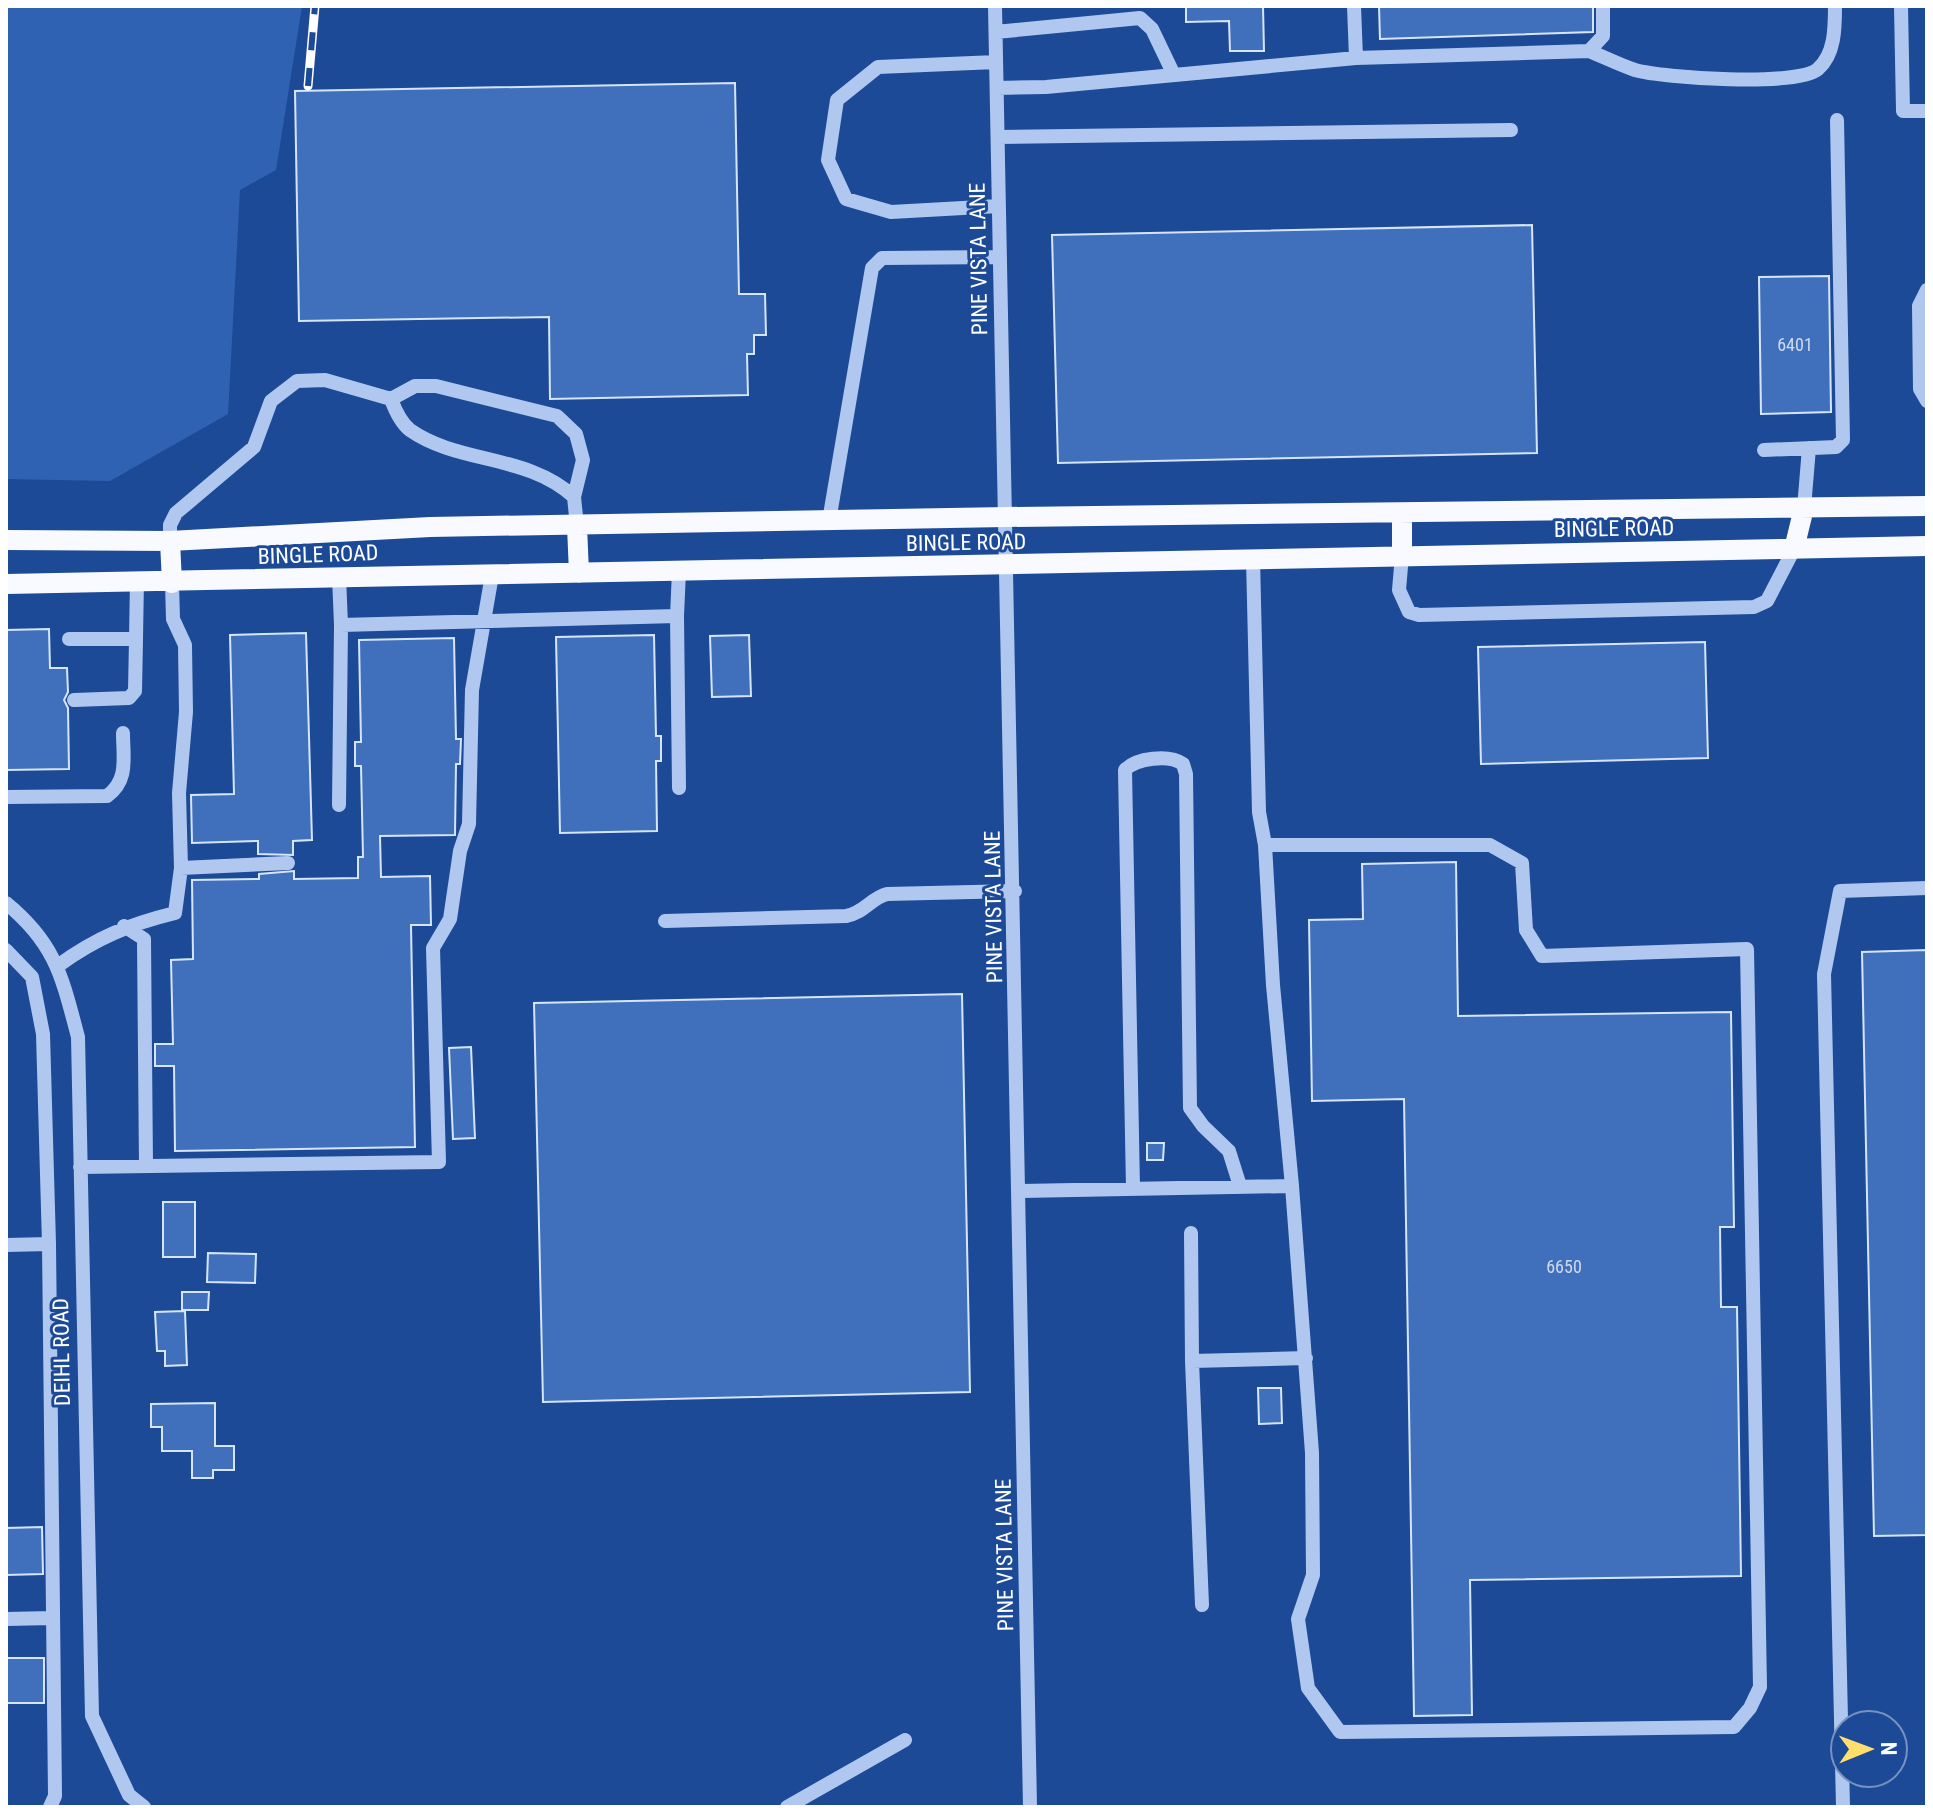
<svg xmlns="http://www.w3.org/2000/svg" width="1933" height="1813" font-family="'Roboto Condensed',sans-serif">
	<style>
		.green { fill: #3062b4 }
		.building { fill: #4070bc; stroke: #d6e5fb; stroke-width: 2 }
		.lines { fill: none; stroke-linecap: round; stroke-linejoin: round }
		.minor { stroke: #b0c8f0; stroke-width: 14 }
		.major { stroke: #f8faff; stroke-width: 20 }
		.rail-casing { stroke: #fff; stroke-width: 9 }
		.rail { stroke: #1c4a96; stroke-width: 6; stroke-dasharray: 18; stroke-linecap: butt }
		.labels { text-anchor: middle; stroke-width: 6; stroke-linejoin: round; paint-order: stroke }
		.number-label { font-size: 18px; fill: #cfdbee }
		.street-label { font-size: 22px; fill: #fff; stroke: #1c4a96 }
	</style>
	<rect width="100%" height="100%" fill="#1c4a96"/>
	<path class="green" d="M 6,6 L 302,6 L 276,170 L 240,190 L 228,414 L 110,481 L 6,479 Z"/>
	<path class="building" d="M 1186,6 L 1263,6 L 1264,51 L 1230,51 L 1229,21 L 1186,22 Z
		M 1379,6 L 1593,6 L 1593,32 L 1380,39 Z
		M 735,83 L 739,294 L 765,294 L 766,335 L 754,335 L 754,354 L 747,354 L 748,395 L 550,399 L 549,317 L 299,321 L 295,91 Z
		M 1532,225 L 1537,453 L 1058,463 L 1052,235 Z
		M 1829,276 L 1831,412 L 1761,414 L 1759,277 Z
		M 49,629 L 50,668 L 67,668 L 68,692 L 64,700 L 68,708 L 69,769 L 6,770 L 6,630 Z
		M 306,633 L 312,840 L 293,841 L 293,855 L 258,854 L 258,841 L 192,843 L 191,795 L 234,794 L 230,635 Z
		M 654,635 L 656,736 L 661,736 L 661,761 L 656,761 L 657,831 L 560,833 L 556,637 Z
		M 749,635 L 751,696 L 712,697 L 710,636 Z
		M 454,638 L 456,739 L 461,739 L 460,764 L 456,764 L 455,835 L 380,836 L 381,877 L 430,876 L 431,925 L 411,925 L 415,1147 L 175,1151 L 174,1066 L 155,1066 L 155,1044 L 173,1044 L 171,960 L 193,959 L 192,880 L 259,879 L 259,874 L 294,871 L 294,879 L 358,878 L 358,857 L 363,857 L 361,766 L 355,766 L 355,742 L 361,742 L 359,640 Z
		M 1705,642 L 1708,758 L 1481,764 L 1478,647 Z
		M 1456,862 L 1458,1016 L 1731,1012 L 1734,1227 L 1720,1227 L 1721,1307 L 1737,1307 L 1741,1576 L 1470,1580 L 1472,1715 L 1414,1716 L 1404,1099 L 1312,1101 L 1309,920 L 1363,919 L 1362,864 Z
		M 1927,950 L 1927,1535 L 1874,1536 L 1862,952 Z
		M 962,994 L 970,1392 L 543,1402 L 534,1003 Z
		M 471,1047 L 475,1138 L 453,1139 L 449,1048 Z
		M 1147,1143 L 1164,1143 L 1163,1160 L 1147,1160 Z
		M 163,1202 L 195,1202 L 195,1257 L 163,1257 Z
		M 208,1253 L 256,1254 L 255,1283 L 207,1282 Z
		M 182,1292 L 209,1292 L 208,1310 L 182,1310 Z
		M 185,1311 L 187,1365 L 165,1366 L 165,1351 L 157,1351 L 155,1312 Z
		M 1258,1388 L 1281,1388 L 1282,1423 L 1259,1424 Z
		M 215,1403 L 215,1446 L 234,1446 L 234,1470 L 213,1470 L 213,1478 L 192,1478 L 192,1451 L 162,1451 L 162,1427 L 151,1427 L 151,1404 Z
		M 42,1527 L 43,1574 L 6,1575 L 6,1528 Z
		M 6,1658 L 44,1658 L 44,1703 L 6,1703 Z"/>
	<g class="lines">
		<path class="minor" d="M 995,6 L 1030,1807
			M 1354,6 L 1356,58
			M 1901,6 L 1903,111 L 1927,111
			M 996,32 L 1140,18 L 1152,29 L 1174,75
			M 1589,51 C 1604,57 1620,65 1635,70 C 1662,78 1798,87 1818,69 C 1835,54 1835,28 1835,6
			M 996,62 L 878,67 L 837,100 L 828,160 L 846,199 L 891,212 L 999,206
			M 997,88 L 1046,87 L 1356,58 L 1589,51 L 1603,36 L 1603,6
			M 998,137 L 1511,130
			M 1927,290 L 1919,306 L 1920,389 L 1927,401
			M 391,399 L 415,386 L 436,386 L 557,416 L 576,434 L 583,460 L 574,497
			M 1764,450 L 1836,447 L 1843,440 L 1837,120
			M 1804,508 L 1809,448
			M 829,521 L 872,268 L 882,258 L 1000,257
			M 170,541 L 170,525 L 176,513 L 254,447 L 271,401 L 297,381 L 325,380 L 391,399 C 395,410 400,422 410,430 C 458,464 528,454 574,497 L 577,526
			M 1402,555 L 1399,590 L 1409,612 L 1419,615 L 1754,607 L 1767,601 L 1794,549
			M 339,576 L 341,625
			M 677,616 L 679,571
			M 69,639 L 136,639 L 137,579
			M 74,700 L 129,698 L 135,691 L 136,639
			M 6,797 L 107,796 C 129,780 123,758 123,733
			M 339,805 L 341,625 L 677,616 L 679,788
			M 1265,845 L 1490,845 L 1522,863 L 1526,930 L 1542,956 L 1747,949 L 1760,1687 L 1750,1708 L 1734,1727 L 1340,1732 L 1308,1688 L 1298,1619 L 1313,1575 L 1312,1453 L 1292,1186
			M 181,868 L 288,863
			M 6,903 C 56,944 62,977 78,1037 L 92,1716 L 129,1795 L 144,1807
			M 665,921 L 846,916 C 864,913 871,898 887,894 L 1015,891
			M 124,926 L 144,939 L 146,1166
			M 6,950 L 32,977 L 43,1034 L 49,1244 L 6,1245
			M 59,965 C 96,938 130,924 175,913 L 181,868 L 179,793 L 186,712 L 185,645 L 173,619 L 172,583
			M 80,1167 L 439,1162 L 433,948 L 450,919 L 460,851 L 469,824 L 472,690 L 492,575
			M 1133,1188 L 1125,770 C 1136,758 1169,754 1183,764 L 1186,774 L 1190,1108 L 1203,1126 L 1229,1151 L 1240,1186
			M 1021,1191 L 1292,1186 L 1273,985 L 1265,845 L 1259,812 L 1253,559
			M 1191,1233 L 1192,1361
			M 49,1244 L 55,1796 L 50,1807
			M 1202,1605 L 1192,1361 L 1306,1358
			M 6,1619 L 53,1618
			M 787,1807 L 905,1740
			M 1843,1807 L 1824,974 L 1840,891 L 1927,888"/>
		<path class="major" d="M 1402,513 L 1402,555
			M 577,526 L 579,573
			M 6,540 L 170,541 L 430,527 L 1007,517 L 1927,506
			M 170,541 L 172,583
			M 1794,549 L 1804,508
			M 6,584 L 1927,546"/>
		<g class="rail-casing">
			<path id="rail" d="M 308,86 L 315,6"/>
		</g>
		<use href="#rail" class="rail"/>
	</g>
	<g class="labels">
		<g class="number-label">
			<text x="1795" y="351">6401</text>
			<text x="1564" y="1273">6650</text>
		</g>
		<g class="street-label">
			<text transform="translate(978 259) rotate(-91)" y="8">PINE VISTA LANE</text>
			<text transform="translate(1614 528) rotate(-1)" y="8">BINGLE ROAD</text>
			<text transform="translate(966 542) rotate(-1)" y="8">BINGLE ROAD</text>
			<text transform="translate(318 554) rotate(-2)" y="8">BINGLE ROAD</text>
			<text transform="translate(993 907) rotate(-91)" y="8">PINE VISTA LANE</text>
			<text transform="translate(61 1352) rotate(-91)" y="8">DEIHL ROAD</text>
			<text transform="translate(1004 1555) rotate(-91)" y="8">PINE VISTA LANE</text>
		</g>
	</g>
	<rect width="1933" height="1813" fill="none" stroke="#ffffff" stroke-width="16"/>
	<g transform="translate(1869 1749) rotate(89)"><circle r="38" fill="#1c4a96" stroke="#7792c0" stroke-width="2"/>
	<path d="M0-6L14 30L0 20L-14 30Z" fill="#ffde6e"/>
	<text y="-12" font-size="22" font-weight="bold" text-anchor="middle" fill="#ffffff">N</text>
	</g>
</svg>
